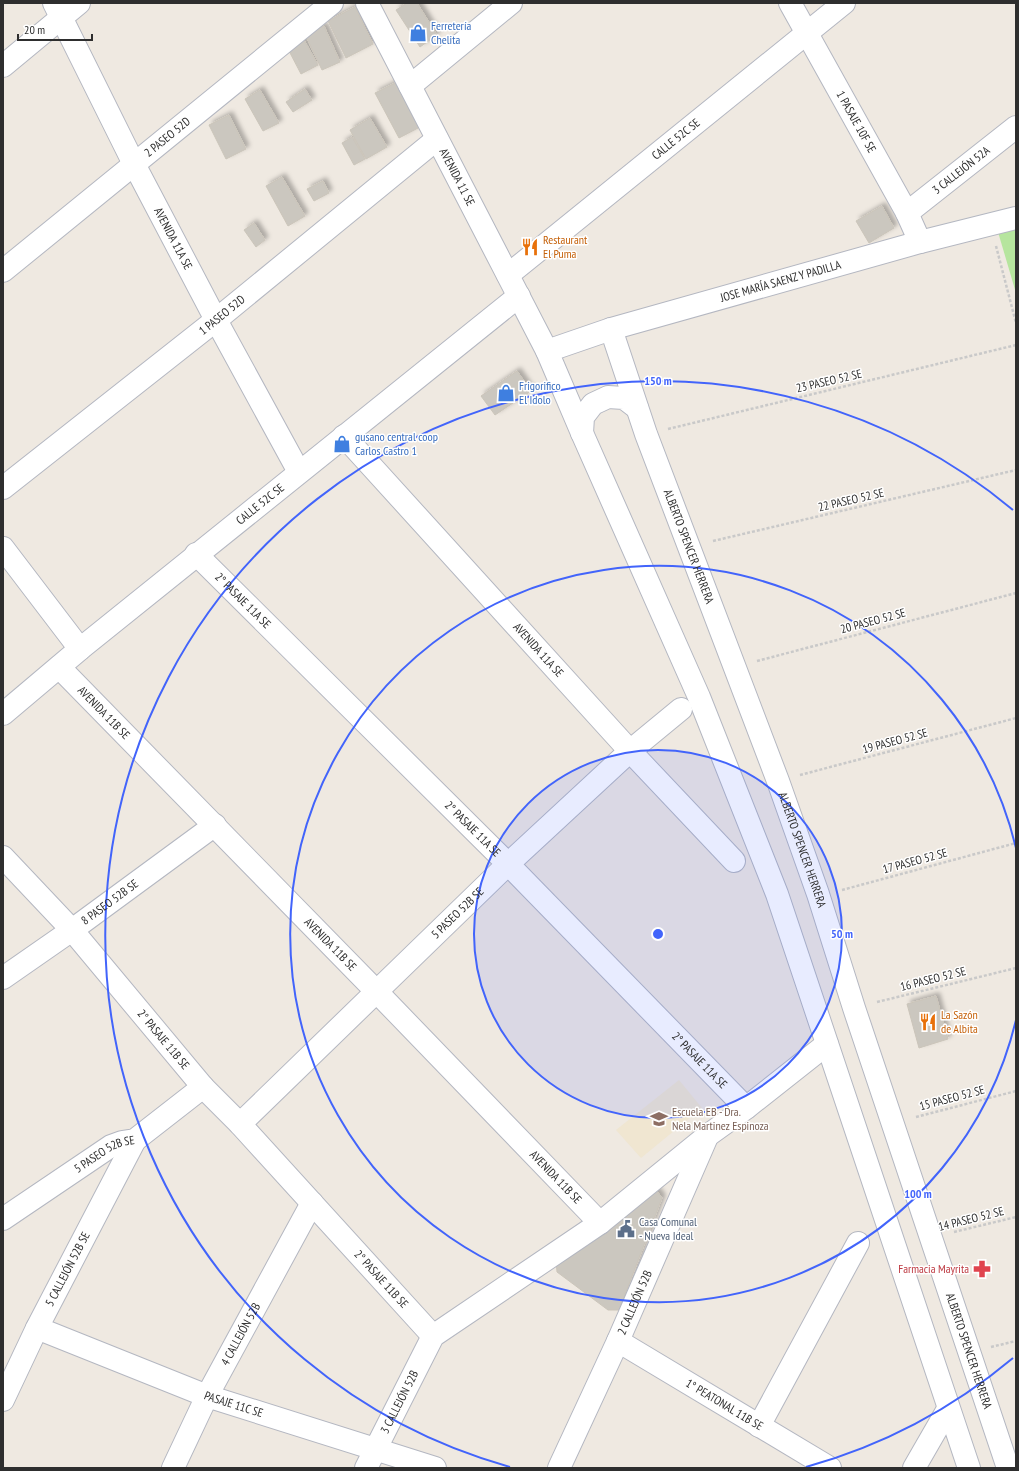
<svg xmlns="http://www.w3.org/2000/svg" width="1019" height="1471" font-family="'PT Sans Narrow',sans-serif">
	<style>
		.education { fill: #f0e6d1 }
		.green { fill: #b6e59e }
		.building { fill: #cbc7bf; stroke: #cbc5ba; filter: url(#shadow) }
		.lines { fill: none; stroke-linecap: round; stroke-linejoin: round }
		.street-casing { stroke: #b4b7c1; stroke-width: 24 }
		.secondary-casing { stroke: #b4b7c1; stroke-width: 24 }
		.path { stroke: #c9c9c9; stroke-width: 2.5; stroke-dasharray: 3 2; stroke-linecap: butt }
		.street { stroke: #fff; stroke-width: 22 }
		.secondary { stroke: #fff; stroke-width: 22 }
		.ring { fill: none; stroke: #4264fb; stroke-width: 2 }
		.labels { text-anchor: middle; stroke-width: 3; stroke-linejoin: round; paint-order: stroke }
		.shop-label { font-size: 12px; fill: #366cbe; stroke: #fff; text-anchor: start }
		.street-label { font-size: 12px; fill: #2e2e2e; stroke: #fff }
		.food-label { font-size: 12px; fill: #c56008; stroke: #fff; text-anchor: start }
		.education-label { font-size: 12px; fill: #785e54; stroke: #fff; text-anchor: start }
		.service-label { font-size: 12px; fill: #4e5e75; stroke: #fff; text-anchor: start }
		.health-label { font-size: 12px; fill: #be3a42; stroke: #fff; text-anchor: end }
		.centre { fill: #4264fb; stroke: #fff; stroke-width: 2 }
		.ring-label { font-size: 12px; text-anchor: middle; font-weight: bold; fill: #4264fb; stroke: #fff; stroke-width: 3; stroke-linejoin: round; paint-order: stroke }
	</style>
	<defs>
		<filter id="shadow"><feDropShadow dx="3.5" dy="-3.5" stdDeviation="2" flood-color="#0004"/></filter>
	</defs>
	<rect width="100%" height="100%" fill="#efe9e1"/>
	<path class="education" d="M 679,1080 L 702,1108 L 641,1158 L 616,1130 Z"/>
	<path class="green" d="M 1016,228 L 1016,293 L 998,232 Z"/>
	<path class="building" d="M 407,3 L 417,3 L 437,35 L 420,47 L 396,10 Z
		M 355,7 L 373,44 L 346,58 L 328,21 Z
		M 324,26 L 340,62 L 322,70 L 305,34 Z
		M 304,40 L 318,65 L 301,74 L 288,49 Z
		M 397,82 L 420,127 L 399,138 L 375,93 Z
		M 305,89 L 312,100 L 293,112 L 286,102 Z
		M 260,90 L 279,123 L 263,131 L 245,99 Z
		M 229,115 L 246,149 L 226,159 L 209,125 Z
		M 370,118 L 387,147 L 366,159 L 350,130 Z
		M 352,137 L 365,159 L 354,165 L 342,143 Z
		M 282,177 L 305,216 L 288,226 L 266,186 Z
		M 323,181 L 329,193 L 314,201 L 307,189 Z
		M 882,206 L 894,228 L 869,243 L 856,221 Z
		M 254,223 L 265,240 L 256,247 L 244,230 Z
		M 517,371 L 531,391 L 495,415 L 481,396 Z
		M 936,996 L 948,1039 L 919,1048 L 907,1004 Z
		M 656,1190 L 662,1198 L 619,1310 L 608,1310 L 557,1272 L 556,1261 Z"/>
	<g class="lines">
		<g class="street-casing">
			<g id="street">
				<path id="s1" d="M 54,3 L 134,164 L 216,320 L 299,472"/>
				<path id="s2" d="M 367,3 L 547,351"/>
				<path id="s3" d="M 790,3 L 907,213 L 920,242"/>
				<path d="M 3,66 L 79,3"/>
				<path d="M 410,86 L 511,3"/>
				<path id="s4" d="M 907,213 L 1016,127"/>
				<path id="s5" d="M 3,271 L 332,3"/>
				<path id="s6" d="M 508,275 L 844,3"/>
				<path id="s7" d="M 344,436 L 630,751 L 734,861"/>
				<path id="s8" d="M 3,488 L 216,320 L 437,139"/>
				<path d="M 3,548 L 80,649"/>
				<path id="s9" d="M 196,554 L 508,864 L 746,1108"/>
				<path id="s10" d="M 59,667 L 376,991 L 600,1223"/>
				<path id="s11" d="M 3,714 L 80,649 L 519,296"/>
				<path id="s12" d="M 3,857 L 72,930 L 203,1087 L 240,1124 L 433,1336"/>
				<path id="s13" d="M 3,978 L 72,930 L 215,825"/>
				<path id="s14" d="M 240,1124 L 508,864 L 630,751 L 681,709"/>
				<path id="s15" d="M 3,1219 L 111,1146 L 122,1142 L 135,1140 L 203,1087"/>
				<path id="s16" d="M 37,1328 L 207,1396 L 435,1468"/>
				<path id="s17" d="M 618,1341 L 830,1468"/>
				<path id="s18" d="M 3,1400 L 37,1328 L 135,1140"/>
				<path d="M 759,1426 L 858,1243"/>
				<path id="s19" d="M 173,1468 L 207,1396 L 312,1203"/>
				<path id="s20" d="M 366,1468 L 433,1336 L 600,1223 L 707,1136 L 746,1108 L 827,1044"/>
				<path id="s21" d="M 559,1468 L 618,1341 L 706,1139"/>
				<path d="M 914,1468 L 948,1409"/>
			</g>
		</g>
		<g class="secondary-casing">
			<g id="secondary">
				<path id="s22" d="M 611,329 L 646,434 L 778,781 L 818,894 L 854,1008 L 1008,1468"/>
				<path d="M 582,433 L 583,417 L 593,404 L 608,397 L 624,398 L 637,408"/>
				<path id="s23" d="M 969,1468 L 777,894 L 699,697 L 582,433 L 547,351 L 611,329 L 920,242 L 1016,218"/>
			</g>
		</g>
		<path class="path" d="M 996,246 L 1016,323
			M 668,429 L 1016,345
			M 713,541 L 1016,470
			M 757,661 L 1016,593
			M 800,775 L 1016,718
			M 842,890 L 1016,843
			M 877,1002 L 1016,968
			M 916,1117 L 1016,1091
			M 954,1232 L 1016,1217
			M 991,1347 L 1016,1341"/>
		<use href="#street" class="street"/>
		<use href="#secondary" class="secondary"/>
	</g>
	<circle cx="658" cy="934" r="184" fill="#4264fb" fill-opacity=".12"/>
	<g class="ring">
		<circle cx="658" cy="934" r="184"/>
		<path d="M1016 1020A368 368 0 1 1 1016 848"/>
		<path d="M1013 1358A553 553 0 0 1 806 1467M510 1467A553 553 0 1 1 1013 510"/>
	</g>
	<defs>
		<g id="shop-bare" transform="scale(1.38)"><path d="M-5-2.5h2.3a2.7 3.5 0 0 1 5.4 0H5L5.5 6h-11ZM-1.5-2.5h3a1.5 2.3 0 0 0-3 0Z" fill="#3f7fe0" stroke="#fff" stroke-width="2.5" paint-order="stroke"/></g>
		<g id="restaurant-bare" transform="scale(1.38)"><path d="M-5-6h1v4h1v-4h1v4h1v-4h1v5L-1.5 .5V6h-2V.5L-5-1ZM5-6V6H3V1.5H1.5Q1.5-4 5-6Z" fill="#e8710a" stroke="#fff" stroke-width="2.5" paint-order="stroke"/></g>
		<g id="school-bare" transform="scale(1.38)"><path d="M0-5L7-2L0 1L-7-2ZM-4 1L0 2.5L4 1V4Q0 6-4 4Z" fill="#8d6e63" stroke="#fff" stroke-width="2.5" paint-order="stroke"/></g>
		<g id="civic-bare" transform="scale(1.38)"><path d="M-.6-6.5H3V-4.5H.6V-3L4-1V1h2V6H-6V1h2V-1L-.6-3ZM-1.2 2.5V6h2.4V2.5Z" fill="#5c6f8a" stroke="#fff" stroke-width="2.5" paint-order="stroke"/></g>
		<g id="pharmacy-bare" transform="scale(1.38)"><path d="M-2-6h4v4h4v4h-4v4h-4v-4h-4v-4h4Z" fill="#e0444e" stroke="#fff" stroke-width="2.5" paint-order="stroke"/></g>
	</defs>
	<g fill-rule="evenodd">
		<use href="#shop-bare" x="418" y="33"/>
		<use href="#restaurant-bare" x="530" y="247"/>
		<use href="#shop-bare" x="506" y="393"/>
		<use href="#shop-bare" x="342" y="444"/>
		<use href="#restaurant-bare" x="928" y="1022"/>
		<use href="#school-bare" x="659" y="1119"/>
		<use href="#civic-bare" x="626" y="1229"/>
		<use href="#pharmacy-bare" x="982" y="1269"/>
	</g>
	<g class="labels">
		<g class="shop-label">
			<text x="431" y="30">Ferretería<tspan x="431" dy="14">Chelita</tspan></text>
			<text x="519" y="390">Frigorifico<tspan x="519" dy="14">El Idolo</tspan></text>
			<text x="355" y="441">gusano central coop<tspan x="355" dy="14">Carlos Castro 1</tspan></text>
		</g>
		<g class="street-label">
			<text dy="4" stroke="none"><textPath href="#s3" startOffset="136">1 PASAJE 10F SE</textPath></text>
			<text dy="4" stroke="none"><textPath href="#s5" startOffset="212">2 PASEO 52D</textPath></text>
			<text dy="4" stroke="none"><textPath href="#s6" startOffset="216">CALLE 52C SE</textPath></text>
			<text dy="4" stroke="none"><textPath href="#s4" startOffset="69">3 CALLEJÓN 52A</textPath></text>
			<text dy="4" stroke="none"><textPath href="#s2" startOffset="196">AVENIDA 11 SE</textPath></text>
			<text dy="4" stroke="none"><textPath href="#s1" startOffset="264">AVENIDA 11A SE</textPath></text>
			<text dy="4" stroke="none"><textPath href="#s23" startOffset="1439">JOSE MARÍA SAENZ Y PADILLA</textPath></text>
			<text dy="4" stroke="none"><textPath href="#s8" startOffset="279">1 PASEO 52D</textPath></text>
			<text transform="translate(829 381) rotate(-13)" y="4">23 PASEO 52 SE</text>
			<text transform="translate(851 500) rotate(-13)" y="4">22 PASEO 52 SE</text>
			<text dy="4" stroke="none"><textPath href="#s11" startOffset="332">CALLE 52C SE</textPath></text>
			<text dy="4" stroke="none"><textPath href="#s22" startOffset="231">ALBERTO SPENCER HERRERA</textPath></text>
			<text dy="4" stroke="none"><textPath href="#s9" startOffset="66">2° PASAJE 11A SE</textPath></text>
			<text transform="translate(873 621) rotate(-15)" y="4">20 PASEO 52 SE</text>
			<text dy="4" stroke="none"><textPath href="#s7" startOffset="289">AVENIDA 11A SE</textPath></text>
			<text dy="4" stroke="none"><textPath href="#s10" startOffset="64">AVENIDA 11B SE</textPath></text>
			<text transform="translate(895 741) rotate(-15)" y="4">19 PASEO 52 SE</text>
			<text dy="4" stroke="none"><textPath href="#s9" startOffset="390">2° PASAJE 11A SE</textPath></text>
			<text dy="4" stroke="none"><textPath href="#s22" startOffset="555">ALBERTO SPENCER HERRERA</textPath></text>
			<text transform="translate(915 861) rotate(-15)" y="4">17 PASEO 52 SE</text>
			<text dy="4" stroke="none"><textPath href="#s13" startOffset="131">8 PASEO 52B SE</textPath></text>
			<text dy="4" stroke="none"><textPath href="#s14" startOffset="303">5 PASEO 52B SE</textPath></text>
			<text dy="4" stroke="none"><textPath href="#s10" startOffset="388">AVENIDA 11B SE</textPath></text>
			<text transform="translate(933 979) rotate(-14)" y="4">16 PASEO 52 SE</text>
			<text dy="4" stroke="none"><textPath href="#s12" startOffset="243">2° PASAJE 11B SE</textPath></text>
			<text dy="4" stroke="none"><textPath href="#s9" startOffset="714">2° PASAJE 11A SE</textPath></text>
			<text transform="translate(952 1098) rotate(-15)" y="4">15 PASEO 52 SE</text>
			<text dy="4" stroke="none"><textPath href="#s15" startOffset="121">5 PASEO 52B SE</textPath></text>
			<text dy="4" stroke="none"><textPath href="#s10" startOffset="712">AVENIDA 11B SE</textPath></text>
			<text transform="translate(971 1219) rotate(-14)" y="4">14 PASEO 52 SE</text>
			<text dy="4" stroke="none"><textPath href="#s18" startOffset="146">5 CALLEJÓN 52B SE</textPath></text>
			<text dy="4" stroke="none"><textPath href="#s12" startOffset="567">2° PASAJE 11B SE</textPath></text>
			<text dy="4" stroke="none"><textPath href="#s21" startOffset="182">2 CALLEJÓN 52B</textPath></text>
			<text dy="4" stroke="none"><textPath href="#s19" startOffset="150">4 CALLEJÓN 52B</textPath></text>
			<text dy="4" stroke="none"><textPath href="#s22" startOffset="1083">ALBERTO SPENCER HERRERA</textPath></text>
			<text dy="4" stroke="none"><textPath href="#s20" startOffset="74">3 CALLEJÓN 52B</textPath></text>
			<text dy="4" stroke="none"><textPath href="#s16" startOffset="211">PASAJE 11C SE</textPath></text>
			<text dy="4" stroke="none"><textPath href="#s17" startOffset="124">1° PEATONAL 11B SE</textPath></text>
		</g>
		<g class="food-label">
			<text x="543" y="244">Restaurant<tspan x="543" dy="14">El Puma</tspan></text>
			<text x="941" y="1019">La Sazón<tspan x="941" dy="14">de Albita</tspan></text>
		</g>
		<g class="education-label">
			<text x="672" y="1116">Escuela EB - Dra.<tspan x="672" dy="14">Nela Martinez Espinoza</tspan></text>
		</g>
		<g class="service-label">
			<text x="639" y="1226">Casa Comunal<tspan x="639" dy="14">- Nueva Ideal</tspan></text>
		</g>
		<g class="health-label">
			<text x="969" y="1273">Farmacia Mayrita</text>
		</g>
	</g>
	<circle cx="658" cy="934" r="6" class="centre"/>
	<g class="ring-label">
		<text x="658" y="385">150 m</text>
		<text x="842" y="938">50 m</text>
		<text x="918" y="1198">100 m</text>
	</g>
	<rect width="1019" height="1471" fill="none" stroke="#2e2e2e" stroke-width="8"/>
	<path d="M18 34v6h74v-6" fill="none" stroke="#2e2e2e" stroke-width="2"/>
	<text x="24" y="34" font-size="12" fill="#2e2e2e" stroke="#ffffff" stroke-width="3" paint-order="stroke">20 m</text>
</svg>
